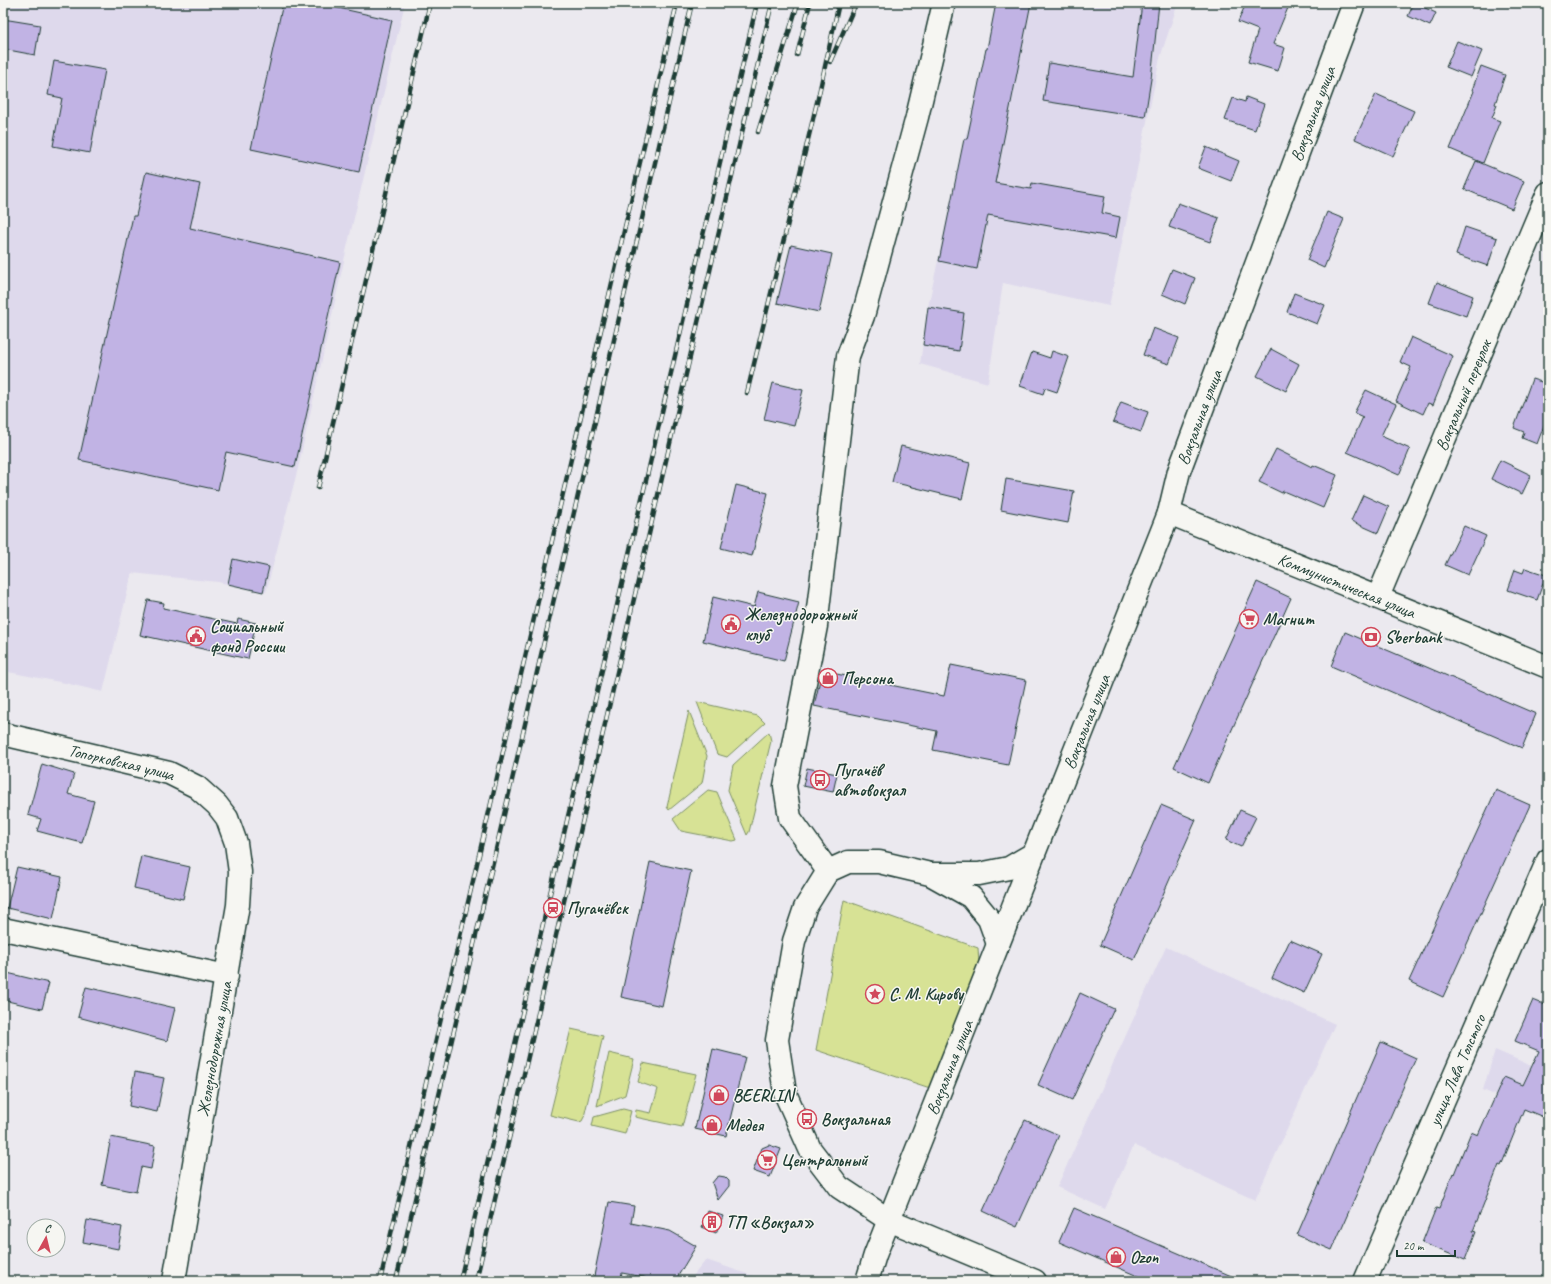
<svg xmlns="http://www.w3.org/2000/svg" width="1551" height="1284" font-family="Caveat,sans-serif">
	<style>
		.built { fill: #ded9ec }
		.green { fill: #d7e295; stroke: #7b9064 }
		.building { fill: #c1b3e4; stroke: #1f3d34 }
		.lines { fill: none; stroke-linecap: round; stroke-linejoin: round }
		.minor-casing { stroke: #1f3d34; stroke-width: 25 }
		.minor { stroke: #f6f6f2; stroke-width: 22 }
		.rail-casing { stroke: #1f3d34; stroke-width: 4.5 }
		.rail { stroke: #f6f6f2; stroke-width: 3; stroke-dasharray: 9; stroke-linecap: butt }
		.labels { text-anchor: middle; stroke-width: 3; stroke-linejoin: round; paint-order: stroke }
		.street-label { font-size: 17px; fill: #1f3d34; stroke: #f6f6f2 }
		.poi-label { font-size: 17px; font-weight: bold; fill: #1f3d34; stroke: #f6f6f2; text-anchor: start }
	</style>
	<rect width="100%" height="100%" fill="#ebe9ef"/>
	<filter id="ink" filterUnits="userSpaceOnUse"><feTurbulence type="fractalNoise" baseFrequency=".025" numOctaves="2"/><feDisplacementMap in="SourceGraphic" scale="8" xChannelSelector="R" yChannelSelector="G"/><feConvolveMatrix kernelMatrix="1 2 1 2 8 2 1 2 1" color-interpolation-filters="sRGB"/></filter>
	<g filter="url(#ink)">
		<path class="built" d="M 3,3 L 405,3 L 345,256 L 298,468 L 266,592 L 218,582 L 132,573 L 103,692 L 65,683 L 3,671 Z
			M 996,3 L 1178,3 L 1160,58 L 1109,306 L 1003,283 L 988,383 L 920,364 L 928,307 L 964,139 L 971,119 Z
			M 1166,947 L 1335,1024 L 1255,1200 L 1134,1145 L 1105,1209 L 1057,1187 Z
			M 1495,1050 L 1548,1073 L 1548,1119 L 1483,1090 Z
			M 706,1260 L 753,1276 L 752,1281 L 689,1281 Z"/>
		<path class="green" d="M 697,702 L 758,716 L 765,723 L 727,757 L 717,754 Z
			M 689,711 L 707,756 L 702,783 L 669,810 L 667,807 Z
			M 769,732 L 771,741 L 749,832 L 747,835 L 728,790 L 733,765 Z
			M 708,790 L 717,792 L 737,840 L 733,841 L 681,831 L 673,819 Z
			M 844,900 L 978,948 L 979,963 L 930,1088 L 816,1050 Z
			M 571,1029 L 603,1036 L 584,1117 L 582,1121 L 579,1122 L 550,1115 Z
			M 609,1053 L 634,1059 L 625,1095 L 597,1106 Z
			M 643,1063 L 696,1074 L 682,1127 L 635,1117 L 636,1110 L 651,1113 L 658,1089 L 638,1082 Z
			M 623,1109 L 631,1111 L 625,1134 L 592,1126 L 594,1117 Z"/>
		<path class="building" d="M 283,3 L 316,3 L 392,20 L 359,172 L 251,149 Z
			M 996,3 L 1031,3 L 995,183 L 1031,189 L 1032,183 L 1105,196 L 1102,213 L 1120,217 L 1116,238 L 988,215 L 977,269 L 939,261 L 964,139 L 967,139 L 986,49 L 987,49 Z
			M 1142,3 L 1159,3 L 1151,79 L 1145,117 L 1043,101 L 1049,63 L 1133,77 Z
			M 1246,3 L 1290,3 L 1273,44 L 1285,48 L 1278,71 L 1248,62 L 1258,30 L 1238,22 Z
			M 1414,3 L 1436,13 L 1430,26 L 1408,16 Z
			M 3,19 L 40,25 L 35,55 L 3,49 Z
			M 1457,41 L 1482,51 L 1471,77 L 1446,67 Z
			M 54,61 L 105,70 L 90,153 L 53,146 L 62,98 L 48,95 Z
			M 1481,66 L 1505,75 L 1495,104 L 1497,105 L 1492,118 L 1500,121 L 1483,163 L 1450,149 L 1474,91 L 1472,90 Z
			M 1376,94 L 1414,111 L 1393,156 L 1355,139 Z
			M 1246,97 L 1264,104 L 1255,130 L 1225,120 L 1233,98 L 1245,102 Z
			M 1206,147 L 1239,161 L 1231,181 L 1198,168 Z
			M 1476,161 L 1524,181 L 1512,209 L 1464,189 Z
			M 146,172 L 200,184 L 190,228 L 340,262 L 295,467 L 226,452 L 218,490 L 79,460 L 133,216 L 136,216 Z
			M 1178,203 L 1219,218 L 1210,242 L 1169,227 Z
			M 1327,212 L 1344,219 L 1324,268 L 1307,260 Z
			M 1465,227 L 1497,238 L 1488,266 L 1456,255 Z
			M 791,245 L 832,254 L 819,312 L 777,303 Z
			M 1172,269 L 1195,278 L 1185,304 L 1162,294 Z
			M 1437,282 L 1473,296 L 1466,316 L 1429,303 Z
			M 1294,293 L 1325,305 L 1317,324 L 1287,312 Z
			M 928,307 L 964,313 L 959,351 L 923,345 Z
			M 1153,328 L 1179,338 L 1169,364 L 1143,355 Z
			M 1411,337 L 1453,356 L 1433,405 L 1428,403 L 1423,414 L 1396,401 L 1411,367 L 1400,362 Z
			M 1271,349 L 1299,364 L 1286,391 L 1257,376 Z
			M 1052,351 L 1069,357 L 1057,392 L 1045,388 L 1043,394 L 1020,386 L 1032,352 L 1050,358 Z
			M 1532,379 L 1548,384 L 1548,415 L 1537,444 L 1522,438 L 1524,432 L 1514,428 Z
			M 773,383 L 803,390 L 794,426 L 764,419 Z
			M 1366,390 L 1396,404 L 1381,436 L 1410,449 L 1399,475 L 1347,452 L 1363,417 L 1354,413 Z
			M 1121,402 L 1148,412 L 1141,432 L 1113,422 Z
			M 901,446 L 970,463 L 962,499 L 892,482 Z
			M 1276,449 L 1312,467 L 1313,465 L 1337,475 L 1323,508 L 1283,491 L 1282,493 L 1259,482 Z
			M 1500,460 L 1531,475 L 1522,494 L 1491,479 Z
			M 1006,479 L 1074,491 L 1068,523 L 1001,510 Z
			M 736,485 L 768,493 L 752,556 L 721,548 Z
			M 1363,495 L 1389,507 L 1378,533 L 1351,521 Z
			M 1464,526 L 1486,536 L 1468,575 L 1445,565 Z
			M 233,559 L 269,567 L 263,592 L 228,584 Z
			M 1525,568 L 1546,575 L 1537,600 L 1508,590 L 1515,570 L 1523,573 Z
			M 1257,582 L 1291,598 L 1208,783 L 1174,767 Z
			M 758,592 L 799,602 L 784,661 L 703,641 L 713,597 L 754,607 Z
			M 148,600 L 164,603 L 163,608 L 237,624 L 238,619 L 256,623 L 248,659 L 140,635 Z
			M 1345,632 L 1536,714 L 1522,748 L 1331,666 Z
			M 951,665 L 1026,680 L 1008,765 L 933,750 L 937,731 L 814,706 L 822,671 L 944,696 Z
			M 42,764 L 74,774 L 68,794 L 94,801 L 82,843 L 37,831 L 41,819 L 28,815 Z
			M 807,768 L 837,774 L 833,792 L 803,786 Z
			M 1496,790 L 1530,805 L 1443,997 L 1409,981 Z
			M 1161,805 L 1196,820 L 1134,960 L 1100,945 Z
			M 1240,810 L 1256,817 L 1241,847 L 1226,840 Z
			M 141,856 L 190,867 L 183,899 L 134,888 Z
			M 650,862 L 691,871 L 662,1006 L 621,997 Z
			M 17,867 L 62,877 L 53,919 L 7,908 Z
			M 1290,940 L 1322,954 L 1304,993 L 1272,978 Z
			M 3,972 L 49,983 L 42,1009 L 3,1000 Z
			M 86,987 L 175,1008 L 167,1041 L 78,1017 Z
			M 1080,993 L 1114,1009 L 1072,1100 L 1038,1085 Z
			M 1533,1000 L 1548,1006 L 1548,1119 L 1524,1109 L 1501,1166 L 1499,1165 L 1473,1231 L 1476,1232 L 1465,1260 L 1422,1243 L 1436,1208 L 1439,1209 L 1453,1173 L 1454,1174 L 1471,1132 L 1478,1135 L 1504,1077 L 1523,1085 L 1539,1051 L 1515,1041 Z
			M 1381,1042 L 1416,1058 L 1332,1250 L 1297,1235 Z
			M 713,1049 L 745,1057 L 726,1136 L 695,1129 Z
			M 135,1072 L 164,1078 L 157,1112 L 129,1106 Z
			M 1025,1120 L 1059,1135 L 1017,1227 L 983,1211 Z
			M 111,1137 L 155,1146 L 151,1169 L 141,1167 L 136,1192 L 102,1185 Z
			M 769,1145 L 781,1149 L 770,1177 L 753,1171 L 762,1148 Z
			M 719,1176 L 725,1177 L 729,1181 L 729,1186 L 718,1200 L 712,1183 L 716,1178 Z
			M 609,1202 L 634,1206 L 631,1223 L 670,1231 L 696,1246 L 675,1281 L 650,1281 L 644,1277 L 622,1273 L 620,1281 L 593,1281 Z
			M 1074,1208 L 1243,1281 L 1149,1281 L 1059,1242 Z
			M 708,1211 L 723,1216 L 716,1233 L 702,1227 Z
			M 87,1220 L 122,1227 L 118,1249 L 83,1242 Z"/>
		<g class="lines">
			<g class="minor-casing">
				<g id="minor">
					<path id="s1" d="M 1169,513 L 1548,667"/>
					<path id="s2" d="M 1378,597 L 1548,193"/>
					<path id="s3" d="M 3,734 L 169,773 L 197,787 L 217,805 L 227,818 L 236,843 L 240,872 L 238,905 L 174,1281"/>
					<path d="M 828,871 L 790,818 L 785,786 L 816,626 L 848,356 L 863,316 L 917,117 L 944,3"/>
					<path d="M 931,874 L 979,874 L 1009,868 L 1033,854"/>
					<path d="M 3,929 L 227,976"/>
					<path d="M 998,944 L 989,919 L 971,897 L 930,874 L 879,862 L 848,862 L 828,871 L 805,908 L 794,941 L 777,1040 L 785,1093 L 810,1149 L 839,1187 L 889,1220 L 1035,1281"/>
					<path id="s4" d="M 867,1281 L 875,1255 L 1169,513 L 1179,471 L 1354,3"/>
					<path id="s5" d="M 1365,1281 L 1548,860"/>
				</g>
			</g>
			<use href="#minor" class="minor"/>
			<g class="rail-casing">
				<path id="rail" d="M 797,55 L 810,3
					M 830,62 L 856,3
					M 758,132 L 798,3
					M 747,393 L 818,98 L 839,3
					M 318,488 L 430,3
					M 380,1281 L 677,3
					M 396,1281 L 692,3
					M 460,1281 L 757,3
					M 476,1281 L 772,3"/>
			</g>
			<use href="#rail" class="rail"/>
		</g>
	</g>
	<defs>
		<g id="supermarket-ring" transform="scale(1)"><circle r="9.5" fill="#f6f6f2" stroke="#d1495b" stroke-width="1.5"/><path d="M-6-5.5h2.5l.6 2H6L4.5 2H-2.5L-4.4-4H-6ZM-1.5 3.2a1.3 1.3 0 1 0 .1 0ZM3 3.2a1.3 1.3 0 1 0 .1 0Z" fill="#d1495b"/></g>
		<g id="civic-ring" transform="scale(1)"><circle r="9.5" fill="#f6f6f2" stroke="#d1495b" stroke-width="1.5"/><path d="M-.6-6.5H3V-4.5H.6V-3L4-1V1h2V6H-6V1h2V-1L-.6-3ZM-1.2 2.5V6h2.4V2.5Z" fill="#d1495b"/></g>
		<g id="bank-ring" transform="scale(1)"><circle r="9.5" fill="#f6f6f2" stroke="#d1495b" stroke-width="1.5"/><path d="M-6-4H6V4H-6ZM0-2.3a2.3 2.3 0 1 0 0 4.6a2.3 2.3 0 1 0 0-4.6Z" fill="#d1495b"/></g>
		<g id="shop-ring" transform="scale(1)"><circle r="9.5" fill="#f6f6f2" stroke="#d1495b" stroke-width="1.5"/><path d="M-5-2.5h2.3a2.7 3.5 0 0 1 5.4 0H5L5.5 6h-11ZM-1.5-2.5h3a1.5 2.3 0 0 0-3 0Z" fill="#d1495b"/></g>
		<g id="bus-ring" transform="scale(1)"><circle r="9.5" fill="#f6f6f2" stroke="#d1495b" stroke-width="1.5"/><path d="M-5-6H5V4H4V6H2V4H-2V6H-4V4H-5ZM-3.5-4V0h7V-4ZM-3.5 1.2v1.5H-2V1.2ZM2 1.2v1.5H3.5V1.2Z" fill="#d1495b"/></g>
		<g id="station-ring" transform="scale(1)"><circle r="9.5" fill="#f6f6f2" stroke="#d1495b" stroke-width="1.5"/><path d="M-3-6H3Q5-6 5-4V2Q5 4 3 4L4.5 6H3L1.5 4h-3L-3 6H-4.5L-3 4Q-5 4-5 2V-4Q-5-6-3-6ZM-3.5-4v3h7v-3ZM-3.5 1v1.5H-2V1ZM2 1v1.5H3.5V1Z" fill="#d1495b"/></g>
		<g id="sight-ring" transform="scale(1)"><circle r="9.5" fill="#f6f6f2" stroke="#d1495b" stroke-width="1.5"/><path d="M0-6L1.8-2.2L6-1.7L2.9 1.2L3.7 5.4L0 3.3L-3.7 5.4L-2.9 1.2L-6-1.7L-1.8-2.2Z" fill="#d1495b"/></g>
		<g id="building-ring" transform="scale(1)"><circle r="9.5" fill="#f6f6f2" stroke="#d1495b" stroke-width="1.5"/><path d="M-4-6H4V6H1V3H-1V6H-4ZM-2.5-4.3h1.7v1.8h-1.7ZM.8-4.3h1.7v1.8H.8ZM-2.5-1h1.7V.8h-1.7ZM.8-1h1.7V.8H.8Z" fill="#d1495b"/></g>
	</defs>
	<g fill-rule="evenodd">
		<use href="#supermarket-ring" x="1249" y="619"/>
		<use href="#civic-ring" x="731" y="624"/>
		<use href="#civic-ring" x="196" y="636"/>
		<use href="#bank-ring" x="1371" y="637"/>
		<use href="#shop-ring" x="828" y="678"/>
		<use href="#bus-ring" x="820" y="780"/>
		<use href="#station-ring" x="553" y="908"/>
		<use href="#sight-ring" x="875" y="994"/>
		<use href="#shop-ring" x="719" y="1095"/>
		<use href="#bus-ring" x="807" y="1119"/>
		<use href="#shop-ring" x="712" y="1125"/>
		<use href="#supermarket-ring" x="767" y="1160"/>
		<use href="#building-ring" x="712" y="1222"/>
		<use href="#shop-ring" x="1116" y="1257"/>
	</g>
	<g class="labels">
		<g class="street-label">
			<text dy="6" stroke="none"><textPath href="#s4" startOffset="1250">Вокзальная улица</textPath></text>
			<text dy="6" stroke="none"><textPath href="#s2" startOffset="219">Вокзальный переулок</textPath></text>
			<text dy="6" stroke="none"><textPath href="#s4" startOffset="926">Вокзальная улица</textPath></text>
			<text dy="6" stroke="none"><textPath href="#s1" startOffset="192">Коммунистическая улица</textPath></text>
			<text dy="6" stroke="none"><textPath href="#s4" startOffset="601">Вокзальная улица</textPath></text>
			<text dy="6" stroke="none"><textPath href="#s3" startOffset="122">Топорковская улица</textPath></text>
			<text transform="translate(214 1049) rotate(-80)" y="6">Железнодорожная улица</text>
			<text dy="6" stroke="none"><textPath href="#s4" startOffset="229">Вокзальная улица</textPath></text>
			<text dy="6" stroke="none"><textPath href="#s5" startOffset="230">улица Льва Толстого</textPath></text>
		</g>
		<g class="poi-label">
			<text x="745" y="620">Железнодорожный<tspan x="745" dy="20">клуб</tspan></text>
			<text x="1263" y="625">Магнит</text>
			<text x="210" y="632">Социальный<tspan x="210" dy="20">фонд России</tspan></text>
			<text x="1385" y="643">Sberbank</text>
			<text x="842" y="684">Персона</text>
			<text x="834" y="776">Пугачёв<tspan x="834" dy="20">автовокзал</tspan></text>
			<text x="567" y="914">Пугачёвск</text>
			<text x="889" y="1000">С. М. Кирову</text>
			<text x="733" y="1101">BEERLIN</text>
			<text x="821" y="1125">Вокзальная</text>
			<text x="726" y="1131">Медея</text>
			<text x="781" y="1166">Центральный</text>
			<text x="726" y="1228">ТП «Вокзал»</text>
			<text x="1130" y="1263">Ozon</text>
		</g>
	</g>
	<rect width="1551" height="1284" fill="none" stroke="#f6f6f2" stroke-width="16"/>
	<rect x="8" y="8" width="1535" height="1268" fill="none" stroke="#1f3d34" stroke-width="1.5" filter="url(#ink)"/>
	<g transform="translate(46 1238) rotate(8)"><circle r="19" fill="#f6f6f2" stroke="#a0aca6"/>
	<path d="M0-3L7 15L0 10L-7 15Z" fill="#d1495b"/>
	<text y="-6" font-size="11" font-weight="bold" text-anchor="middle" fill="#1f3d34">С</text>
	</g>
	<path d="M1397 1250v6h58v-6" fill="none" stroke="#1f3d34" stroke-width="2"/>
	<text x="1403" y="1250" font-size="12" fill="#1f3d34" stroke="#f6f6f2" stroke-width="3" paint-order="stroke">20 m</text>
</svg>
